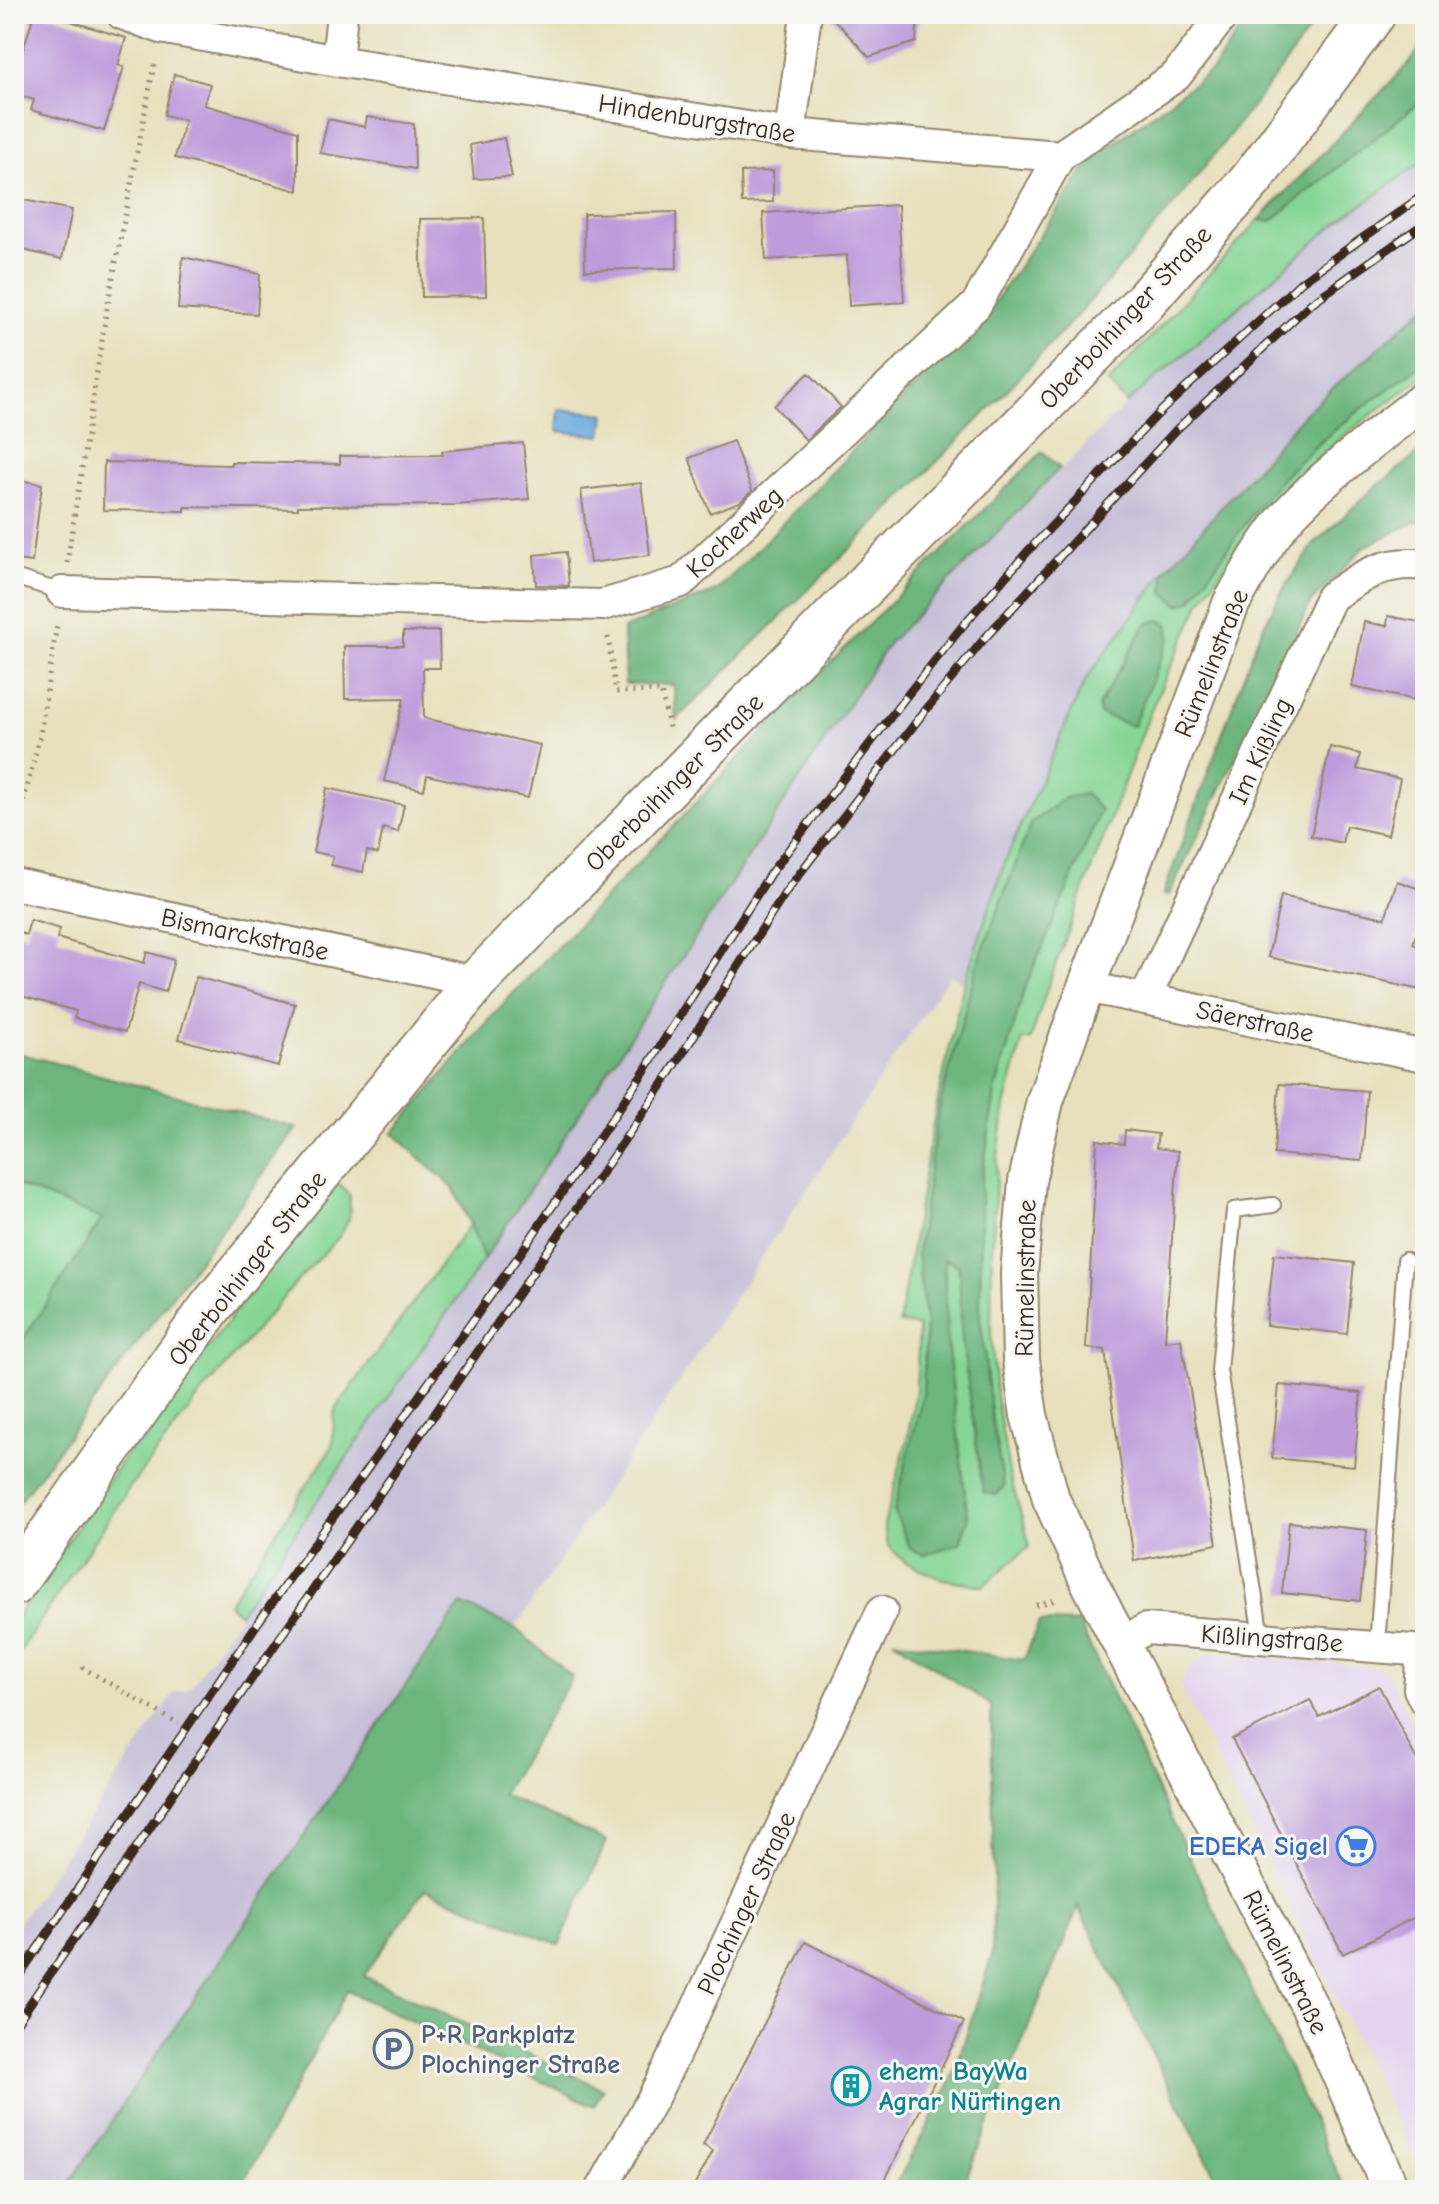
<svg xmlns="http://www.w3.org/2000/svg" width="1439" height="2204" font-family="'Comic Neue',sans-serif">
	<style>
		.built { fill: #e5d3f0 }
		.industrial { fill: #c7c0d8 }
		.green { fill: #85d595; stroke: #60805a; stroke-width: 2; fill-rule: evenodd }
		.forest { fill: #6cb67e; stroke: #54704e; stroke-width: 2 }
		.water { fill: #6fabe0; stroke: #556a7f; stroke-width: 2 }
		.building { fill: #be9cdc }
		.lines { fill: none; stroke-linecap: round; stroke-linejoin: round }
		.service-casing { stroke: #92856e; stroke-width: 18 }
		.minor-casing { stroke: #92856e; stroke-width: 34 }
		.tertiary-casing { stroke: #92856e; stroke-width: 40 }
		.secondary-casing { stroke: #92856e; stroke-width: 46 }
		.path { stroke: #92856e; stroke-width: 5; stroke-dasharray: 2 6; stroke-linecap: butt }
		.service { stroke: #fff; stroke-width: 14 }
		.minor { stroke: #fff; stroke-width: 30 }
		.tertiary { stroke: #fff; stroke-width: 36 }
		.secondary { stroke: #fff; stroke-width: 42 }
		.rail-casing { stroke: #3b2a1e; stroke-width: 9 }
		.rail { stroke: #f6f6f2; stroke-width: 6; stroke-dasharray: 18; stroke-linecap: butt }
		.labels { text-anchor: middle; stroke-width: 6; stroke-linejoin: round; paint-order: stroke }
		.street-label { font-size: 26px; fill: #3b2a1e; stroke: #f6f6f2 }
		.shop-label { font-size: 26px; font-weight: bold; fill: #366cbe; stroke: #f6f6f2; text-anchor: end }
		.service-label { font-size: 26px; font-weight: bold; fill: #4e5e75; stroke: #f6f6f2; text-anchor: start }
		.culture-label { font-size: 26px; font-weight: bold; fill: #0d838f; stroke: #f6f6f2; text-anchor: start }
	</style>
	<rect width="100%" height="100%" fill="#f6f6f2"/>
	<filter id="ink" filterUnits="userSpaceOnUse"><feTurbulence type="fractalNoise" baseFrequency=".0125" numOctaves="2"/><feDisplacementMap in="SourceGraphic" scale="16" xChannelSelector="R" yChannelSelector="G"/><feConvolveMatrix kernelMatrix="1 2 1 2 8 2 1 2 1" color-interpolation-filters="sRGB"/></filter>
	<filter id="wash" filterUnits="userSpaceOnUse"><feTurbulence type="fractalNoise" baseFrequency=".006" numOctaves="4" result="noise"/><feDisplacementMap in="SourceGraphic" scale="32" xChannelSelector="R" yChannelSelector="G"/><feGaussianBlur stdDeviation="1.8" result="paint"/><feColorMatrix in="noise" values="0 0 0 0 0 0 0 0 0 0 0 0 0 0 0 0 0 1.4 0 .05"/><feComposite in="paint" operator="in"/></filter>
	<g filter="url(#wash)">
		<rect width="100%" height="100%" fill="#e8e0bd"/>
		<path class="built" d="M 1211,1653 L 1340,1664 L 1386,1670 L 1425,1748 L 1425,2178 L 1180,1685 L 1191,1666 Z"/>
		<path class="industrial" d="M 1425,160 L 1425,307 L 1305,413 L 1253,469 L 1165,571 L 1085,681 L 1005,861 L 964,983 L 950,974 L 515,1628 L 461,1605 L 65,2190 L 14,2190 L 14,1930 L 174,1693 L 189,1689 L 484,1259 L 889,643 L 1127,403 L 1339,221 Z"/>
		<path class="green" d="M 1425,98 L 1425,160 L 1339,221 L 1127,403 L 1108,383 L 1259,220 L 1271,221 Z
			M 1425,363 L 1425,375 L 1347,433 L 1269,503 L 1241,540 L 1201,602 L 1153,705 L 1050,980 L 1030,1041 L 1023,1039 L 1005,1106 L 997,1163 L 992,1254 L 991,1333 L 996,1396 L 1009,1473 L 1030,1546 L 983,1586 L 939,1578 L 905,1562 L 888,1546 L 884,1525 L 907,1440 L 916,1391 L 919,1327 L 899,1323 L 934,1117 L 964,983 L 1005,861 L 1085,681 L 1165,571 L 1164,592 L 1191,601 C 1224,555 1255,504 1295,465 C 1336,426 1379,395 1425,363 ZM 1031,823 L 1057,909 L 1024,990 L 995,1091 L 981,1184 L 980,1316 L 992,1420 L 1004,1487 L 996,1495 L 983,1492 L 962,1340 L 959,1265 L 944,1259 L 947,1341 L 968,1520 L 894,1511 L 923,1394 L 926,1324 L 917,1254 L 938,1113 L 976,968 Z
			M 336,1180 L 350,1196 L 349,1219 L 339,1237 L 300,1278 L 198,1398 L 130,1487 L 14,1660 L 14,1621 L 123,1459 Z
			M 14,1184 L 103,1219 L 14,1353 Z
			M 470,1224 L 484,1259 L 239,1614 L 228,1604 L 332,1447 L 335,1410 Z"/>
		<path class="forest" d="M 1251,14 L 1320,14 C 1289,61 1253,105 1218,150 C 1056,356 862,535 676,720 L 674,685 L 625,684 L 623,629 L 718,590 L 989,310 L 1091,160 L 1212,70 Z
			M 1425,41 L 1425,98 L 1271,221 L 1259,220 L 1411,61 Z
			M 1425,307 L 1425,363 C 1379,395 1336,426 1295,465 C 1255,504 1224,555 1191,601 L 1179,605 L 1164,592 L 1165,571 L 1305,413 Z
			M 1425,448 L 1425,523 L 1415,522 L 1364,547 L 1311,602 L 1169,895 L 1163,895 L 1258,637 L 1282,591 L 1314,544 L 1371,491 Z
			M 1042,452 L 1060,468 L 889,643 L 484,1259 L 470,1224 L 453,1188 L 393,1133 L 502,1005 L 821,672 Z
			M 1159,620 L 1168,624 L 1170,637 L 1133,726 L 1100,714 L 1098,706 L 1146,624 Z
			M 1085,794 L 1101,810 L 1024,990 L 995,1091 L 981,1184 L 980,1316 L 992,1420 L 1004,1487 L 996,1495 L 983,1492 L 962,1340 L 959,1266 L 944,1259 L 947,1341 L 968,1520 L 960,1543 L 924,1555 L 910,1548 L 894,1511 L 923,1394 L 926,1324 L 917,1254 L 938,1113 L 976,968 L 1031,823 L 1065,798 Z
			M 14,1052 L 297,1128 L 14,1509 L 14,1353 L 102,1219 L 14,1184 Z
			M 461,1604 L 515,1628 L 572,1677 L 502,1795 L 607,1841 L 559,1945 L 425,1889 L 364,1976 L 603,2089 L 594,2106 L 347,1991 L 239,2190 L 65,2190 Z
			M 1039,1622 L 1079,1623 L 1346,2190 L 1222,2190 L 1078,1907 L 961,2190 L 893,2190 L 952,2080 L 992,1955 L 994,1877 L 991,1705 L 893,1640 L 1024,1660 Z"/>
		<path class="water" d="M 559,409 L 605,414 L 602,436 L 557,431 Z"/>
		<g id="blocks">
			<path class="building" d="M 34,14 L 47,14 L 126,38 L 118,65 L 124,67 L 104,131 L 31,110 L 34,100 L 14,94 L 14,80 Z
				M 829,14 L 918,14 L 916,42 L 869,57 Z
				M 174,74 L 210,84 L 204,105 L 298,131 L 298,191 L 175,158 L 185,120 L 164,115 Z
				M 367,117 L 414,124 L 415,169 L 320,153 L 328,119 L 365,127 Z
				M 504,138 L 512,177 L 474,179 L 470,145 Z
				M 773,171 L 773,202 L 742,203 L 741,172 Z
				M 14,198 L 72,210 L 62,259 L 14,248 Z
				M 898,205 L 904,302 L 849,306 L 847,255 L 766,260 L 763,213 Z
				M 676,212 L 677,268 L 585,270 L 584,214 Z
				M 484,218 L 486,296 L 422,297 L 420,219 Z
				M 183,257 L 260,274 L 257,314 L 178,309 Z
				M 809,373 L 841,407 L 806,440 L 774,406 Z
				M 733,441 L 752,491 L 740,502 L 710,513 L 689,458 Z
				M 523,443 L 529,499 L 456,505 L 298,506 L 298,509 L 185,507 L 185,511 L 103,510 L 104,462 L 231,465 L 231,462 L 340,464 L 340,456 L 443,455 L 442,451 Z
				M 14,479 L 42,484 L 32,562 L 14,560 Z
				M 641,483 L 650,555 L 590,563 L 581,490 Z
				M 566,552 L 569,586 L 536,585 L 534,555 Z
				M 1388,616 L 1425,623 L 1425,702 L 1352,687 L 1364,622 L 1387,626 Z
				M 439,631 L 440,668 L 423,668 L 424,718 L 540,745 L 528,798 L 427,775 L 424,790 L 384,781 L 404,698 L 345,699 L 344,646 L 403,646 L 403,632 Z
				M 1330,747 L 1360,754 L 1357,769 L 1400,779 L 1388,835 L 1346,826 L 1342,843 L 1311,836 Z
				M 327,788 L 404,805 L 398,832 L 383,828 L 378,854 L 367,851 L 363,872 L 331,865 L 333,856 L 313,852 Z
				M 1397,881 L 1425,891 L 1425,906 L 1413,944 L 1425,947 L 1425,991 L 1268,957 L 1281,896 L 1385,918 Z
				M 30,920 L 60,929 L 57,938 L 144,963 L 147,952 L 174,960 L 165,992 L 139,984 L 125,1032 L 74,1018 L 76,1011 L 14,994 L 14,931 L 26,935 Z
				M 196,977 L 295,1004 L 278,1066 L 179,1039 Z
				M 1279,1084 L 1367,1091 L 1362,1161 L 1274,1154 Z
				M 1125,1130 L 1158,1134 L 1156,1148 L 1178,1151 L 1165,1341 L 1181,1339 L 1217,1544 L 1134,1561 L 1105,1350 L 1086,1348 L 1097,1140 L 1124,1144 Z
				M 1274,1254 L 1354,1263 L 1347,1334 L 1266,1325 Z
				M 1279,1385 L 1361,1393 L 1354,1466 L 1272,1458 Z
				M 1289,1522 L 1367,1530 L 1360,1601 L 1282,1593 Z
				M 1379,1686 L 1425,1776 L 1425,1912 L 1343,1954 L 1232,1739 L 1310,1700 L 1319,1717 Z
				M 805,1942 L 964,2022 L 880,2190 L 692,2190 L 713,2151 L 703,2145 Z"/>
		</g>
	</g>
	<g filter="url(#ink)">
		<use href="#blocks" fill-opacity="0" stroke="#92856e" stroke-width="2"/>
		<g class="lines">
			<g class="service-casing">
				<path id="service" d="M 14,577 L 62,592
					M 1261,1636 L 1219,1370 L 1234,1210 L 1273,1205
					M 1377,1646 L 1405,1260"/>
			</g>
			<g class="minor-casing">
				<path id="minor" d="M 122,14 L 161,28 L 337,61 L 790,134 L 1060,156 L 1176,76 L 1224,14
					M 337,61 L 342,14
					M 790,134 L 806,14
					M 62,592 L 603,605 L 681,582 L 976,305 L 1060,156
					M 14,884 L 476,982
					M 1086,987 L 1425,1056
					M 1145,999 L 1331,597 C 1363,575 1385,560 1425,565
					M 1122,1642 L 1146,1629 L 1425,1651
					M 1422,1650 L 1419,1689 L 1425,1701
					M 601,2190 L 654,2096 L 688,2027 L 882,1611"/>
			</g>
			<g class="tertiary-casing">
				<path id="tertiary" d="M 1391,2190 L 1316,2019 L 1091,1586 L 1051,1499 L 1029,1415 L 1021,1360 L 1019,1273 L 1027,1181 L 1045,1101 L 1086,987 L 1231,604 C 1249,572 1267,538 1292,511 C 1332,469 1380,435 1425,399"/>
			</g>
			<g class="secondary-casing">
				<path id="secondary" d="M 14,1584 L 210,1308 L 476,982 L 1144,302 L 1252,179 L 1374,14"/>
			</g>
			<path class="path" d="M 67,563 L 106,314 L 155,60
				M 608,637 L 616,692 L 661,691 L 670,732
				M 14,840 L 40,735 L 57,624
				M 1036,1605 L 1059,1599
				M 82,1667 L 179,1724"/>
			<use href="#service" class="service"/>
			<use href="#minor" class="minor"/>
			<use href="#tertiary" class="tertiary"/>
			<use href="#secondary" class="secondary"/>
			<g class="rail-casing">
				<path id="rail" d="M 14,1983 L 255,1627 L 520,1254 L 645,1070 L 770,874 L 905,698 L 965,623 L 1029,550 L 1161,411 L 1302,281 L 1425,194
					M 14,2027 L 250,1681 L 665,1081 L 787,890 L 924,712 L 985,638 L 1176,430 L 1310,304 L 1425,223"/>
			</g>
			<use href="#rail" class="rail"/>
		</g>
	</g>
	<defs>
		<g id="supermarket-ring" transform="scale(2)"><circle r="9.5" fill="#f6f6f2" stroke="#3f7fe0" stroke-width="1.5"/><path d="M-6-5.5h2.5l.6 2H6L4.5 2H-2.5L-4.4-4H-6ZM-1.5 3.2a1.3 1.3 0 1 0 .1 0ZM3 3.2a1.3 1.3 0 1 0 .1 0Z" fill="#3f7fe0"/></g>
		<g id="parking-ring" transform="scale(2)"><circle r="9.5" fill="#f6f6f2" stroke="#5c6f8a" stroke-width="1.5"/><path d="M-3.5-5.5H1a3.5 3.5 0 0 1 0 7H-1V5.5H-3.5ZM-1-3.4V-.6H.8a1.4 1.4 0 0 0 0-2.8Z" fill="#5c6f8a"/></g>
		<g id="building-ring" transform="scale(2)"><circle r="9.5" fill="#f6f6f2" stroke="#0f9aa8" stroke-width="1.5"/><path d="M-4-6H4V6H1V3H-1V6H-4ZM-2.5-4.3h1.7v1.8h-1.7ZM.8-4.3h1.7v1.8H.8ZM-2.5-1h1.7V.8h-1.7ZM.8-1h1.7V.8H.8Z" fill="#0f9aa8"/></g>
	</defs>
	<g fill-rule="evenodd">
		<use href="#supermarket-ring" x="1356" y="1846"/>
		<use href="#parking-ring" x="393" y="2049"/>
		<use href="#building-ring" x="851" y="2086"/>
	</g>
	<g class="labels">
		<g class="street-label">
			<text transform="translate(697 118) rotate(9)" y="9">Hindenburgstraße</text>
			<text transform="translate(1125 317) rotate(-47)" y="9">Oberboihinger Straße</text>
			<text transform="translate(734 532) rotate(-43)" y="9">Kocherweg</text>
			<text transform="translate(1211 663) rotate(-68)" y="9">Rümelinstraße</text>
			<text transform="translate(1260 751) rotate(-65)" y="9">Im Kißling</text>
			<text transform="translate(674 782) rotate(-45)" y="9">Oberboihinger Straße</text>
			<text transform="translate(245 934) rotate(12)" y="9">Bismarckstraße</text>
			<text transform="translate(1255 1021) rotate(12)" y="9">Säerstraße</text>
			<text transform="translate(247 1268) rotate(-52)" y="9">Oberboihinger Straße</text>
			<text transform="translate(1025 1278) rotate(-89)" y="9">Rümelinstraße</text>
			<text transform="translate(1272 1638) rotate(4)" y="9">Kißlingstraße</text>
			<text transform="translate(746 1903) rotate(-65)" y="9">Plochinger Straße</text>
			<text transform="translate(1286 1962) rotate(63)" y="9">Rümelinstraße</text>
		</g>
		<g class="shop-label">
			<text x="1328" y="1855">EDEKA Sigel</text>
		</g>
		<g class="service-label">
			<text x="421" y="2043">P+R Parkplatz<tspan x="421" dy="30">Plochinger Straße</tspan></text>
		</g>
		<g class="culture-label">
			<text x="879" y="2080">ehem. BayWa<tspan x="879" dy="30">Agrar Nürtingen</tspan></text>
		</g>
	</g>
	<rect width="1439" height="2204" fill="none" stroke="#f6f6f2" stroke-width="48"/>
</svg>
